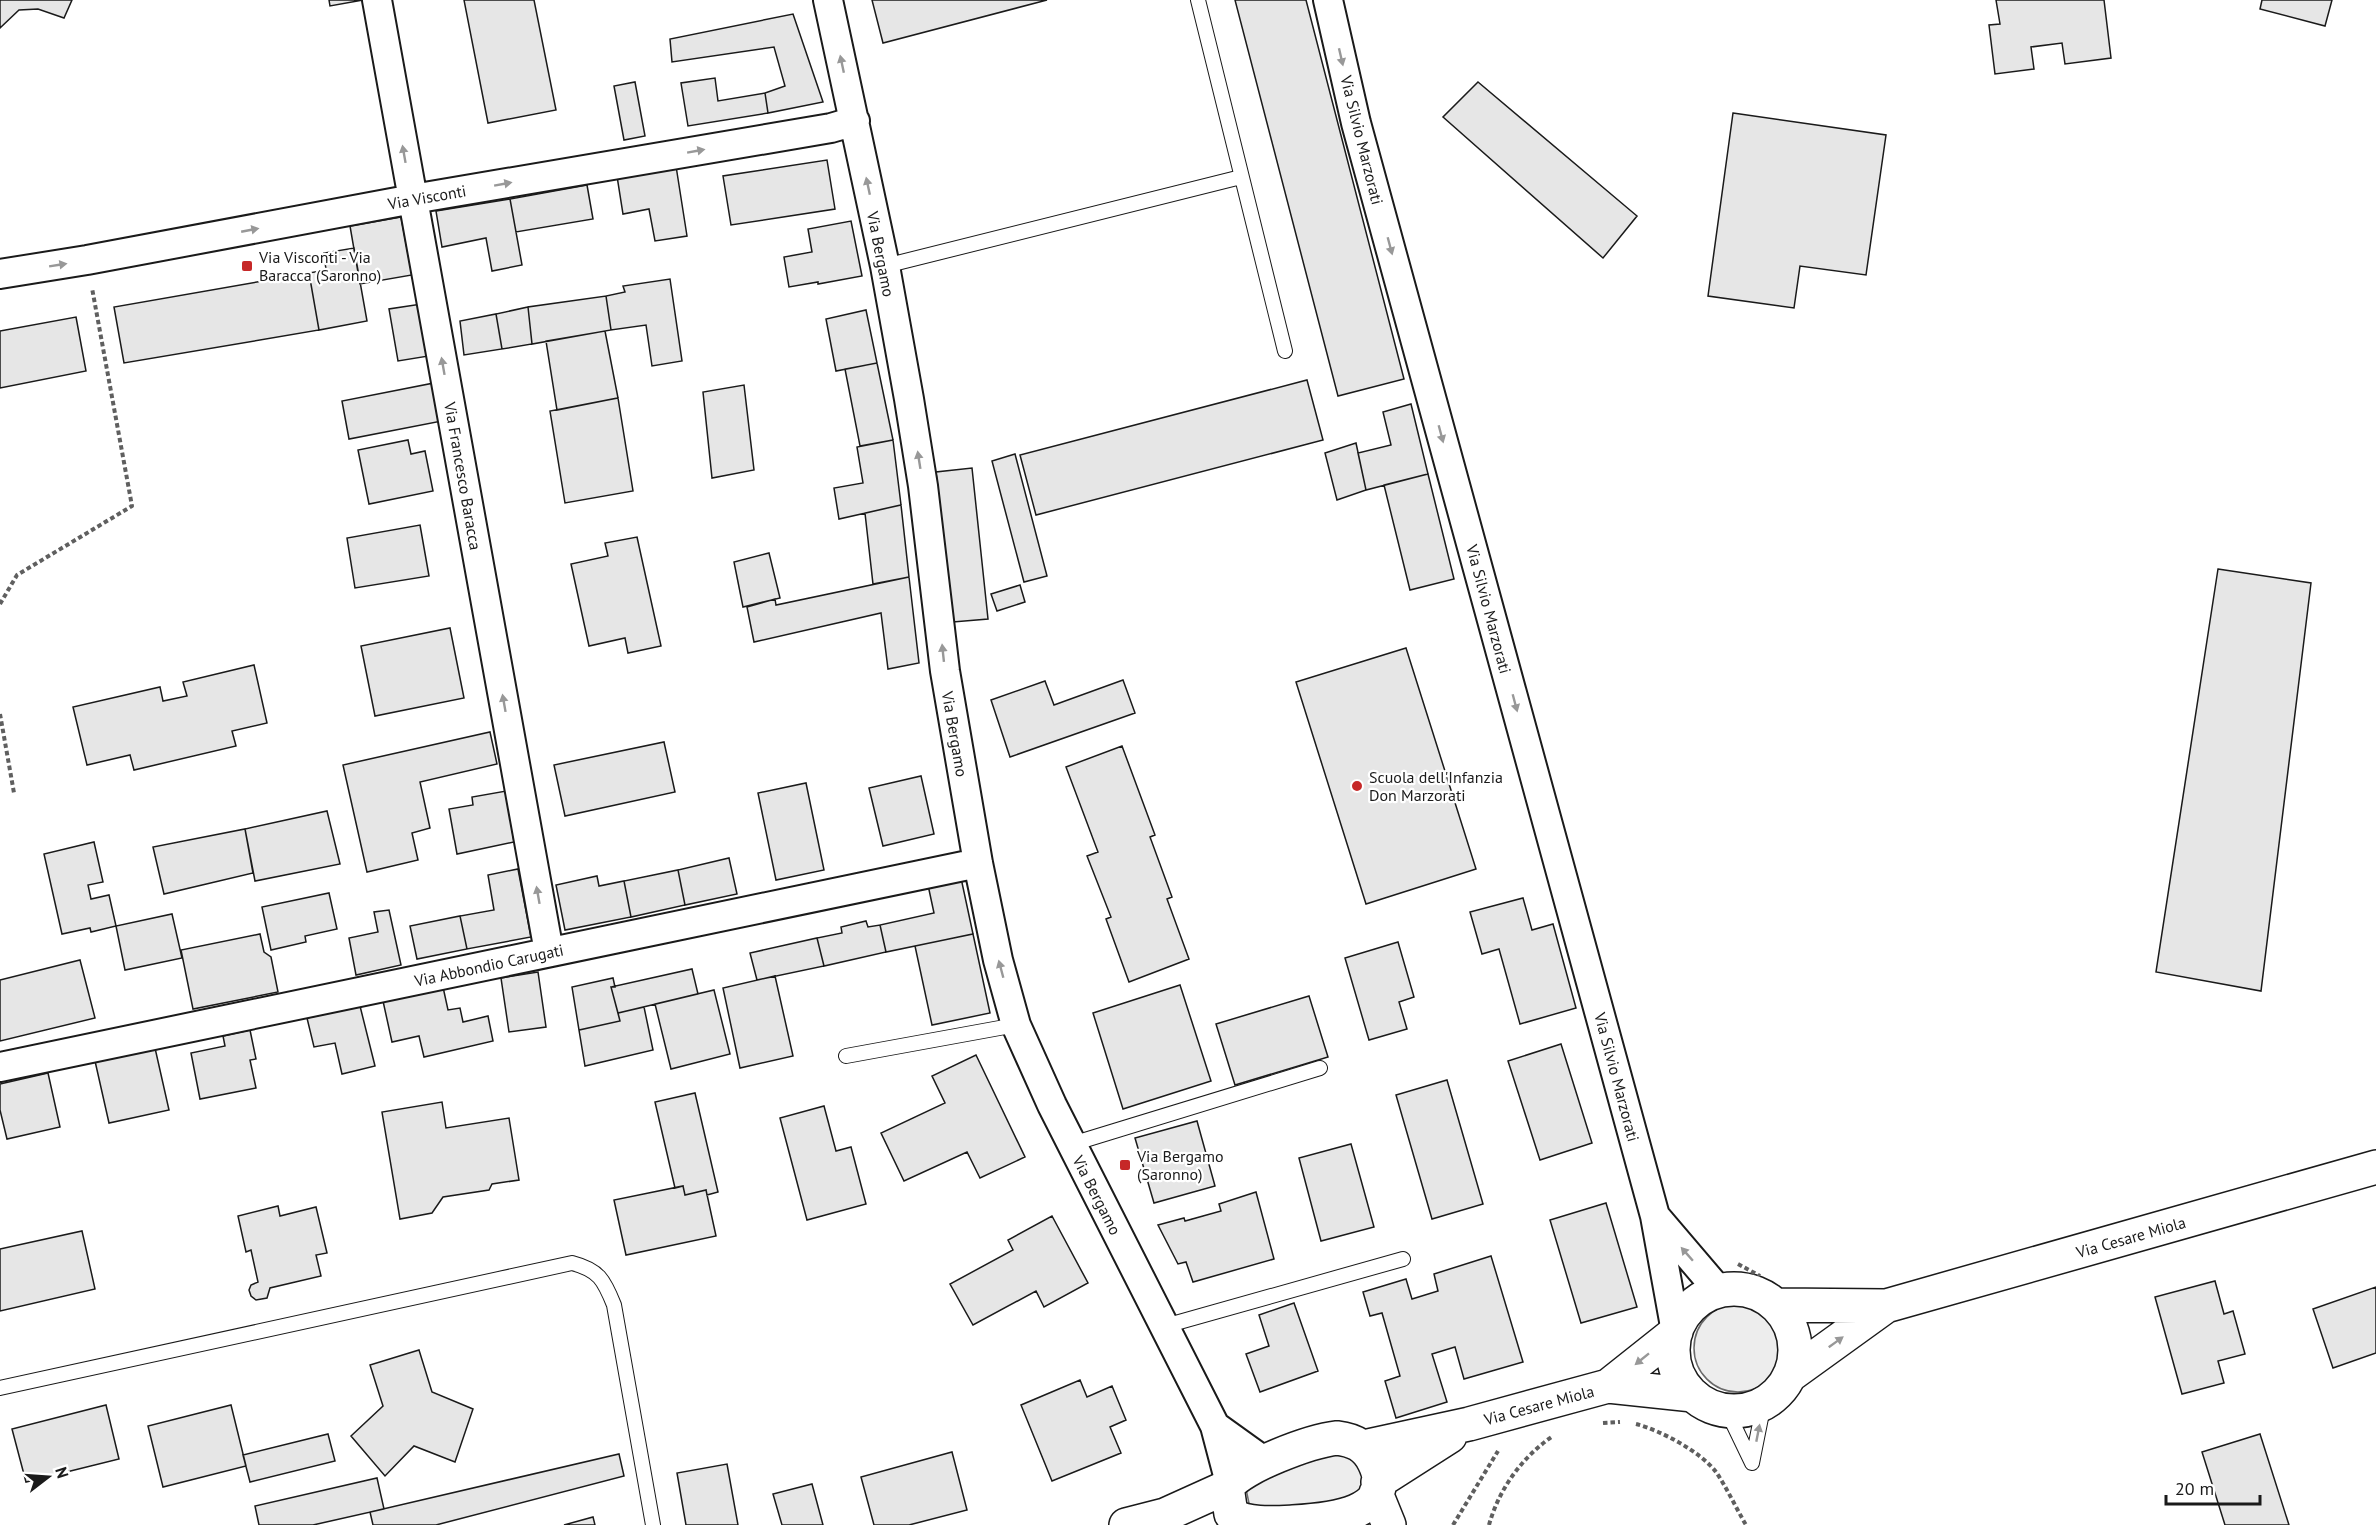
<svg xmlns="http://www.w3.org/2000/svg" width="2376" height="1525" font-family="'PT Sans',sans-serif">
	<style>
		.green { fill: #ededed; stroke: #6a6a6a; stroke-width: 1.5 }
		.building { fill: #e6e6e6; stroke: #1a1a1a; stroke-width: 1.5 }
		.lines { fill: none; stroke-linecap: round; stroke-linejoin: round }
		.lane-casing { stroke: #1a1a1a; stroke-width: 16 }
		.street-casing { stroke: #1a1a1a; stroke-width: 32 }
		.secondary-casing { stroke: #1a1a1a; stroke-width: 36 }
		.path { stroke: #5f5f5f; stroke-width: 4; stroke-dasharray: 4.5 3; stroke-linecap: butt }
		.lane { stroke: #fff; stroke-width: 14 }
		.street { stroke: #fff; stroke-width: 28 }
		.secondary { stroke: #fff; stroke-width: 33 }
		.oneway { fill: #989898 }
		.poi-dot { fill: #c62828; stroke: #fff; stroke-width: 2 }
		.labels { text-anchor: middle; stroke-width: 4.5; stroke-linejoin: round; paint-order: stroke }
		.street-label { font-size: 16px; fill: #1a1a1a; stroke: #fff }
		.poi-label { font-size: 16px; fill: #1a1a1a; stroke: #fff; text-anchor: start }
	</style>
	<rect width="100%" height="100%" fill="#fff"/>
	<path class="green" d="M1694 1348a44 44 0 1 1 88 0a44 44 0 1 1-88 0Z
		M 1337,1449 L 1353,1454 L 1366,1484 L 1356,1502 L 1250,1508 L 1246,1489 L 1251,1480 Z"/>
	<path class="building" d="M 0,0 L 72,0 L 64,18 L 38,9 L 19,10 L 0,28 Z
		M 329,0 L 363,0 L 330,6 Z
		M 464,0 L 534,0 L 556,110 L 488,123 Z
		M 872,0 L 1047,0 L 883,43 Z
		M 1235,0 L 1306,0 L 1404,379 L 1338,396 Z
		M 1996,0 L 2104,0 L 2111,58 L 2065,64 L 2062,43 L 2031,47 L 2034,69 L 1995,74 L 1989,25 L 2000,24 Z
		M 2262,0 L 2332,0 L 2325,26 L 2260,9 Z
		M 793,14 L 823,102 L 768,113 L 765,93 L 785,86 L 774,47 L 672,62 L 670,39 Z
		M 715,78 L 718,101 L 765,93 L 768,113 L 688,126 L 681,83 Z
		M 635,82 L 645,136 L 624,140 L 614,86 Z
		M 1478,82 L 1637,216 L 1603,258 L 1443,117 Z
		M 1733,113 L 1886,135 L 1866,275 L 1800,266 L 1794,308 L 1708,296 Z
		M 827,160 L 835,209 L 731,225 L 723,176 Z
		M 676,166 L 687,236 L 655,241 L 649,209 L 623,214 L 617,176 Z
		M 587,185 L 593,219 L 516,232 L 510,199 Z
		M 510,199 L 522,265 L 492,271 L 486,238 L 442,247 L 436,211 Z
		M 401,217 L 412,275 L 360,284 L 350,226 Z
		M 851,221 L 862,276 L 818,284 L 818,282 L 789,287 L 784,257 L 812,252 L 808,229 Z
		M 354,248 L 367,321 L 319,330 L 309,273 L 326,270 L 324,253 Z
		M 309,273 L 319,330 L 124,363 L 114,307 Z
		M 670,279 L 682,361 L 652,366 L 646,325 L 611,330 L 606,296 L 625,292 L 623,286 Z
		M 606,296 L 611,330 L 532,344 L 528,307 Z
		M 428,303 L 435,355 L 398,361 L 389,309 Z
		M 528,307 L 532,344 L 502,349 L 496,314 Z
		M 866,310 L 877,363 L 836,371 L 826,319 Z
		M 496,314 L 502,349 L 464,355 L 460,321 Z
		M 76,317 L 86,371 L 0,388 L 0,331 Z
		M 605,331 L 618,398 L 557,410 L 546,341 Z
		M 877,363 L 893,440 L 860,446 L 845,369 Z
		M 1307,380 L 1323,440 L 1036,515 L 1020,455 Z
		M 434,383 L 442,421 L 349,439 L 342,401 Z
		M 744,385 L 754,470 L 712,478 L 703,392 Z
		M 618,398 L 633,491 L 565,503 L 550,411 Z
		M 1411,404 L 1428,474 L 1366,490 L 1358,453 L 1391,445 L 1383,412 Z
		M 408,440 L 411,454 L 425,451 L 433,491 L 369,504 L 358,450 Z
		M 893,440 L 901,505 L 839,519 L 834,488 L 863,483 L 857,447 Z
		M 1356,443 L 1366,490 L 1337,500 L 1325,453 Z
		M 1015,454 L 1047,576 L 1024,582 L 992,461 Z
		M 972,468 L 988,619 L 953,622 L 936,472 Z
		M 1428,474 L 1454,579 L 1410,590 L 1384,485 Z
		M 901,505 L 909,577 L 873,584 L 865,513 Z
		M 420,525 L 429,576 L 355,588 L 347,538 Z
		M 637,537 L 661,646 L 628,653 L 625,638 L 589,646 L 571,564 L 608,556 L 605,543 Z
		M 769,553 L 780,598 L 743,607 L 734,562 Z
		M 2218,569 L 2311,583 L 2261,991 L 2156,972 Z
		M 909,577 L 919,663 L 888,669 L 881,613 L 754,642 L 747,607 L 775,599 L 776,605 Z
		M 1020,585 L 1025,602 L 997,611 L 991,594 Z
		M 450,628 L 464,698 L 375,716 L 361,646 Z
		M 1406,648 L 1476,869 L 1366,904 L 1296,682 Z
		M 254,665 L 267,723 L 232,731 L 236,746 L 134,770 L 130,755 L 87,765 L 73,707 L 160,687 L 163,701 L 187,696 L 183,682 Z
		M 1123,680 L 1135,713 L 1010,757 L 991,700 L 1045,681 L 1054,705 Z
		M 490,732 L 497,764 L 420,782 L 430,828 L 412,833 L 418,860 L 367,872 L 343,765 Z
		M 664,742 L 675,792 L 565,816 L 554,765 Z
		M 1122,746 L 1155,835 L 1150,837 L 1172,897 L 1167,899 L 1189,959 L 1129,982 L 1106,919 L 1111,917 L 1087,856 L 1098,852 L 1066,767 Z
		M 921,776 L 934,834 L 883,846 L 869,788 Z
		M 806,783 L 824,870 L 776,880 L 758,793 Z
		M 506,791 L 514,842 L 457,854 L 449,809 L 473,805 L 472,797 Z
		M 327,811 L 340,864 L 255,881 L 245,829 Z
		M 245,829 L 253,873 L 164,894 L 153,847 Z
		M 94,842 L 103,882 L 88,885 L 91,899 L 109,895 L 116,926 L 91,932 L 90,928 L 62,934 L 44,854 Z
		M 729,858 L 737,894 L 685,905 L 678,870 Z
		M 518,869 L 531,937 L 467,949 L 460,916 L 494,910 L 488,875 Z
		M 678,870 L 685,905 L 631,917 L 624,881 Z
		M 597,876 L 599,886 L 624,881 L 631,917 L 565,930 L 556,885 Z
		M 961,878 L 973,934 L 886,952 L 880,925 L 934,913 L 928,885 Z
		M 329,893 L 337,929 L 305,936 L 306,942 L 271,950 L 262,907 Z
		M 1523,898 L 1532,930 L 1553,924 L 1576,1008 L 1520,1024 L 1499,949 L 1482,954 L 1470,912 Z
		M 389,910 L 401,965 L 356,975 L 349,938 L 378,932 L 374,912 Z
		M 172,914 L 182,958 L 125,970 L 116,926 Z
		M 460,916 L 467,949 L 417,959 L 410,926 Z
		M 866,921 L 868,927 L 880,925 L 886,952 L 824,966 L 817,938 L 842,933 L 841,927 Z
		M 260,934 L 264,952 L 271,957 L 278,992 L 193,1009 L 181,950 Z
		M 973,934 L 990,1013 L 932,1025 L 915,946 Z
		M 817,938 L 824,966 L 757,980 L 750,953 Z
		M 1398,942 L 1414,997 L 1399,1002 L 1407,1029 L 1369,1040 L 1345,958 Z
		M 80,960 L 95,1018 L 0,1041 L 0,980 Z
		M 692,969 L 698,994 L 618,1013 L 611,987 Z
		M 538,972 L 546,1027 L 509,1032 L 501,978 Z
		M 775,976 L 793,1056 L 740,1068 L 723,988 Z
		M 613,978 L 615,987 L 611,987 L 620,1021 L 579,1030 L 572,987 Z
		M 1180,985 L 1211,1081 L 1123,1109 L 1093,1013 Z
		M 443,987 L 448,1010 L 460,1008 L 463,1022 L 488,1016 L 493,1041 L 424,1057 L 419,1036 L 392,1042 L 383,1001 Z
		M 714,990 L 730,1054 L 671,1069 L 655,1004 Z
		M 1309,996 L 1328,1057 L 1235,1085 L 1216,1024 Z
		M 360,1006 L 375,1066 L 342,1074 L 335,1043 L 314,1047 L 307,1018 Z
		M 644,1007 L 653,1050 L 585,1066 L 579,1030 L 620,1021 L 618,1013 Z
		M 250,1030 L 256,1059 L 250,1060 L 256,1088 L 200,1099 L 191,1053 L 225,1046 L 223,1036 Z
		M 1561,1044 L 1592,1143 L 1540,1160 L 1508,1061 Z
		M 155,1048 L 169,1110 L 109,1123 L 95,1061 Z
		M 976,1055 L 1025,1157 L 980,1178 L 967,1152 L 904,1181 L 881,1133 L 945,1103 L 932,1076 Z
		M 48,1073 L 60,1127 L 7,1139 L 0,1110 L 0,1084 Z
		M 1447,1080 L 1483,1204 L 1432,1219 L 1396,1095 Z
		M 695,1093 L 718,1192 L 707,1195 L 706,1190 L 685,1195 L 683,1186 L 675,1188 L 655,1102 Z
		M 442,1102 L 446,1128 L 509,1118 L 519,1180 L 492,1184 L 489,1190 L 443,1197 L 432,1213 L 400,1219 L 382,1112 Z
		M 824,1106 L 836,1151 L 851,1147 L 866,1204 L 807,1220 L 780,1118 Z
		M 1197,1121 L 1215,1186 L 1154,1203 L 1135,1138 Z
		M 1351,1144 L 1374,1227 L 1321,1241 L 1299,1158 Z
		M 683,1186 L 685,1195 L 706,1190 L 716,1236 L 626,1255 L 614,1200 Z
		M 1256,1192 L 1274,1259 L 1193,1282 L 1186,1262 L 1178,1264 L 1158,1225 L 1184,1218 L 1185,1221 L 1221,1211 L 1219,1204 Z
		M 1606,1203 L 1637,1307 L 1581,1323 L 1550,1220 Z
		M 278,1206 L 280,1216 L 316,1207 L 327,1253 L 316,1255 L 321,1276 L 270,1288 L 267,1298 L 256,1300 L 251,1296 L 249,1290 L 251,1285 L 258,1282 L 251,1250 L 246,1252 L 238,1216 Z
		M 1052,1216 L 1088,1283 L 1044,1307 L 1036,1291 L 973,1325 L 950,1284 L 1013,1250 L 1008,1240 Z
		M 82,1231 L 95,1289 L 0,1311 L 0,1249 Z
		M 1491,1256 L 1523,1362 L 1464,1379 L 1455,1347 L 1432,1354 L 1447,1402 L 1396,1418 L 1385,1381 L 1400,1376 L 1382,1313 L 1370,1316 L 1363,1292 L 1406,1279 L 1412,1299 L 1438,1291 L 1434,1274 Z
		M 2215,1281 L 2224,1314 L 2233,1311 L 2245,1354 L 2218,1361 L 2224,1383 L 2182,1394 L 2155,1297 Z
		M 2376,1287 L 2376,1353 L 2333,1368 L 2313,1309 Z
		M 1294,1303 L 1318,1371 L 1260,1392 L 1246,1354 L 1269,1346 L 1259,1315 Z
		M 419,1350 L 432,1392 L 473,1409 L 455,1462 L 414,1446 L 385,1476 L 351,1436 L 383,1406 L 370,1365 Z
		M 1080,1380 L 1087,1397 L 1112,1386 L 1126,1420 L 1110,1427 L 1121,1453 L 1052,1481 L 1021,1405 Z
		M 106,1405 L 119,1459 L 26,1482 L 12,1429 Z
		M 231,1405 L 246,1466 L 163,1487 L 148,1426 Z
		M 328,1434 L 335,1461 L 250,1482 L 243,1455 Z
		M 2260,1434 L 2289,1525 L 2225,1525 L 2202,1452 Z
		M 952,1452 L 967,1510 L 909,1525 L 874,1525 L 861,1477 Z
		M 619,1454 L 624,1476 L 436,1525 L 373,1525 L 370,1512 Z
		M 727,1464 L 738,1525 L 686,1525 L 677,1473 Z
		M 377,1478 L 384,1509 L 313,1525 L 259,1525 L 255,1506 Z
		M 812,1484 L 823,1525 L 782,1525 L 773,1494 Z
		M 593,1517 L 595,1525 L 564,1525 Z"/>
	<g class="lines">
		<g class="lane-casing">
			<path id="lane" d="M 1198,0 L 1285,351
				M 885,266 L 1241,177
				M 846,1056 L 1016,1025
				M 1072,1144 L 1320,1068
				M 1165,1326 L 1403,1259
				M 0,1388 L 572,1263 C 599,1270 604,1280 614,1305 L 653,1525
				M 1727,1411 L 1752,1463
				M 1752,1463 L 1764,1403"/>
		</g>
		<g class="street-casing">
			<path id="street" d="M 377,0 L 549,952
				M 828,0 L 885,266 L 909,399 L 923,486 L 945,671 L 978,863 L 998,960 L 1016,1025 L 1052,1105 L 1215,1426 L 1230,1483
				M 1328,0 L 1356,123 L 1655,1216 L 1676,1332
				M 0,274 L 87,260 L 413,199 L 831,128 L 855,121
				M 0,1067 L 978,863
				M 1656,1217 L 1719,1291
				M 1215,1426 L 1265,1462"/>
		</g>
		<g class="secondary-casing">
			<path id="secondary" d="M1673 1350a61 61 0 1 1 122 0a61 61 0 1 1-122 0Z
				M 1775,1305 L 1886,1306 L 2376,1167
				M 1789,1376 L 1886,1306
				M 1608,1386 L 1676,1332
				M 1337,1438 C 1354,1440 1366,1446 1374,1462 C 1400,1515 1326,1520 1293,1522 C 1274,1523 1246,1525 1231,1514 L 1227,1487 C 1242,1466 1311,1441 1337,1438 Z
				M 1363,1447 L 1469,1424 L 1608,1386 L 1693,1395
				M 1378,1482 L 1450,1436
				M 1376,1493 L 1389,1525
				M 1126,1525 L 1165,1515 L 1227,1487"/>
		</g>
		<path class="path" d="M 0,604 L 17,575 L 132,506 L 92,288
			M 0,714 L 14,793
			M 1738,1264 L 1760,1276
			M 1603,1423 L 1620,1422
			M 1636,1424 C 1660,1430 1701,1452 1716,1472 C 1727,1488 1736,1508 1746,1525
			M 1453,1525 L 1498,1451
			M 1489,1525 C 1499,1489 1522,1457 1553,1436"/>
		<use href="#lane" class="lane"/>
		<use href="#street" class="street"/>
		<use href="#secondary" class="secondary"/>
	</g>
	<defs><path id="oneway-solid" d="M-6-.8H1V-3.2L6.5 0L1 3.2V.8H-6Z" transform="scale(1.5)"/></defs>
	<g class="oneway">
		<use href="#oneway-solid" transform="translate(1341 57) rotate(77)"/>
		<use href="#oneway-solid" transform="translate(842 64) rotate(-102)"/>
		<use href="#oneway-solid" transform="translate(696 151) rotate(-10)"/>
		<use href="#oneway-solid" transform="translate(404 154) rotate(-100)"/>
		<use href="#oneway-solid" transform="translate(503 184) rotate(-10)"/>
		<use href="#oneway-solid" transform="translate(868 186) rotate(-102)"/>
		<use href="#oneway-solid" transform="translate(250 230) rotate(-11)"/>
		<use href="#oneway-solid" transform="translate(1390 246) rotate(75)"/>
		<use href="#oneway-solid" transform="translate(58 265) rotate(-9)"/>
		<use href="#oneway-solid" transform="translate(443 366) rotate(-100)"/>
		<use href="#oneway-solid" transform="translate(1441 434) rotate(75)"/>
		<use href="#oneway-solid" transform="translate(919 460) rotate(-99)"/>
		<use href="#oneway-solid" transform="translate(943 653) rotate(-96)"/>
		<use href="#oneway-solid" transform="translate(504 703) rotate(-100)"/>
		<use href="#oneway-solid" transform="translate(1515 703) rotate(75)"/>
		<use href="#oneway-solid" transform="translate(538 895) rotate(-100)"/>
		<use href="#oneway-solid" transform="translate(1001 969) rotate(-105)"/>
		<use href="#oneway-solid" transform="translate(1687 1254) rotate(-131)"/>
		<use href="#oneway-solid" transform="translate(1836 1342) rotate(-36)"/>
		<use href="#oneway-solid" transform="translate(1642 1359) rotate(141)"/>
		<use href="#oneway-solid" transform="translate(1758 1433) rotate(-79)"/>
	</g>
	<g class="poi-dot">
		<rect x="241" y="260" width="12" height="12" rx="3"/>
		<circle cx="1357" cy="786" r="6"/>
		<rect x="1119" y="1159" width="12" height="12" rx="3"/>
	</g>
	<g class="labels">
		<g class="street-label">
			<text transform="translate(1362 140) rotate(76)" y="6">Via Silvio Marzorati</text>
			<text transform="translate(427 197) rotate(-10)" y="6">Via Visconti</text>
			<text transform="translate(881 254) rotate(79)" y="6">Via Bergamo</text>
			<text transform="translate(463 476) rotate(80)" y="6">Via Francesco Baracca</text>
			<text transform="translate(1489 609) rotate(75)" y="6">Via Silvio Marzorati</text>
			<text transform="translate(955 734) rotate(80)" y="6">Via Bergamo</text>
			<text transform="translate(489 965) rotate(-12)" y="6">Via Abbondio Carugati</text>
			<text transform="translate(1617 1077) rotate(75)" y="6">Via Silvio Marzorati</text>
			<text transform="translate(1097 1195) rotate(63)" y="6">Via Bergamo</text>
			<text transform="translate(2131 1237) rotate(-16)" y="6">Via Cesare Miola</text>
			<text transform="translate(1539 1405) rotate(-15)" y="6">Via Cesare Miola</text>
		</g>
		<g class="poi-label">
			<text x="259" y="263">Via Visconti - Via<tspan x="259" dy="18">Baracca (Saronno)</tspan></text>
			<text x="1369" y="783">Scuola dell'Infanzia<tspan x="1369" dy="18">Don Marzorati</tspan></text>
			<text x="1137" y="1162">Via Bergamo<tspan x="1137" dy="18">(Saronno)</tspan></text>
		</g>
	</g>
	<g transform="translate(48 1477) rotate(73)" stroke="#ffffff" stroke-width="4.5" paint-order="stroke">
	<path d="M0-4.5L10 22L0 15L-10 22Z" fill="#1a1a1a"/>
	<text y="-9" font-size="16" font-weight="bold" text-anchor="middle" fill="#1a1a1a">N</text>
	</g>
	<path d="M2166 1495v9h94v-9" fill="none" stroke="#1a1a1a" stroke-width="3"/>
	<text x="2175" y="1495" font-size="18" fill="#1a1a1a" stroke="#ffffff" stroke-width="4.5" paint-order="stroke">20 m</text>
</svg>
